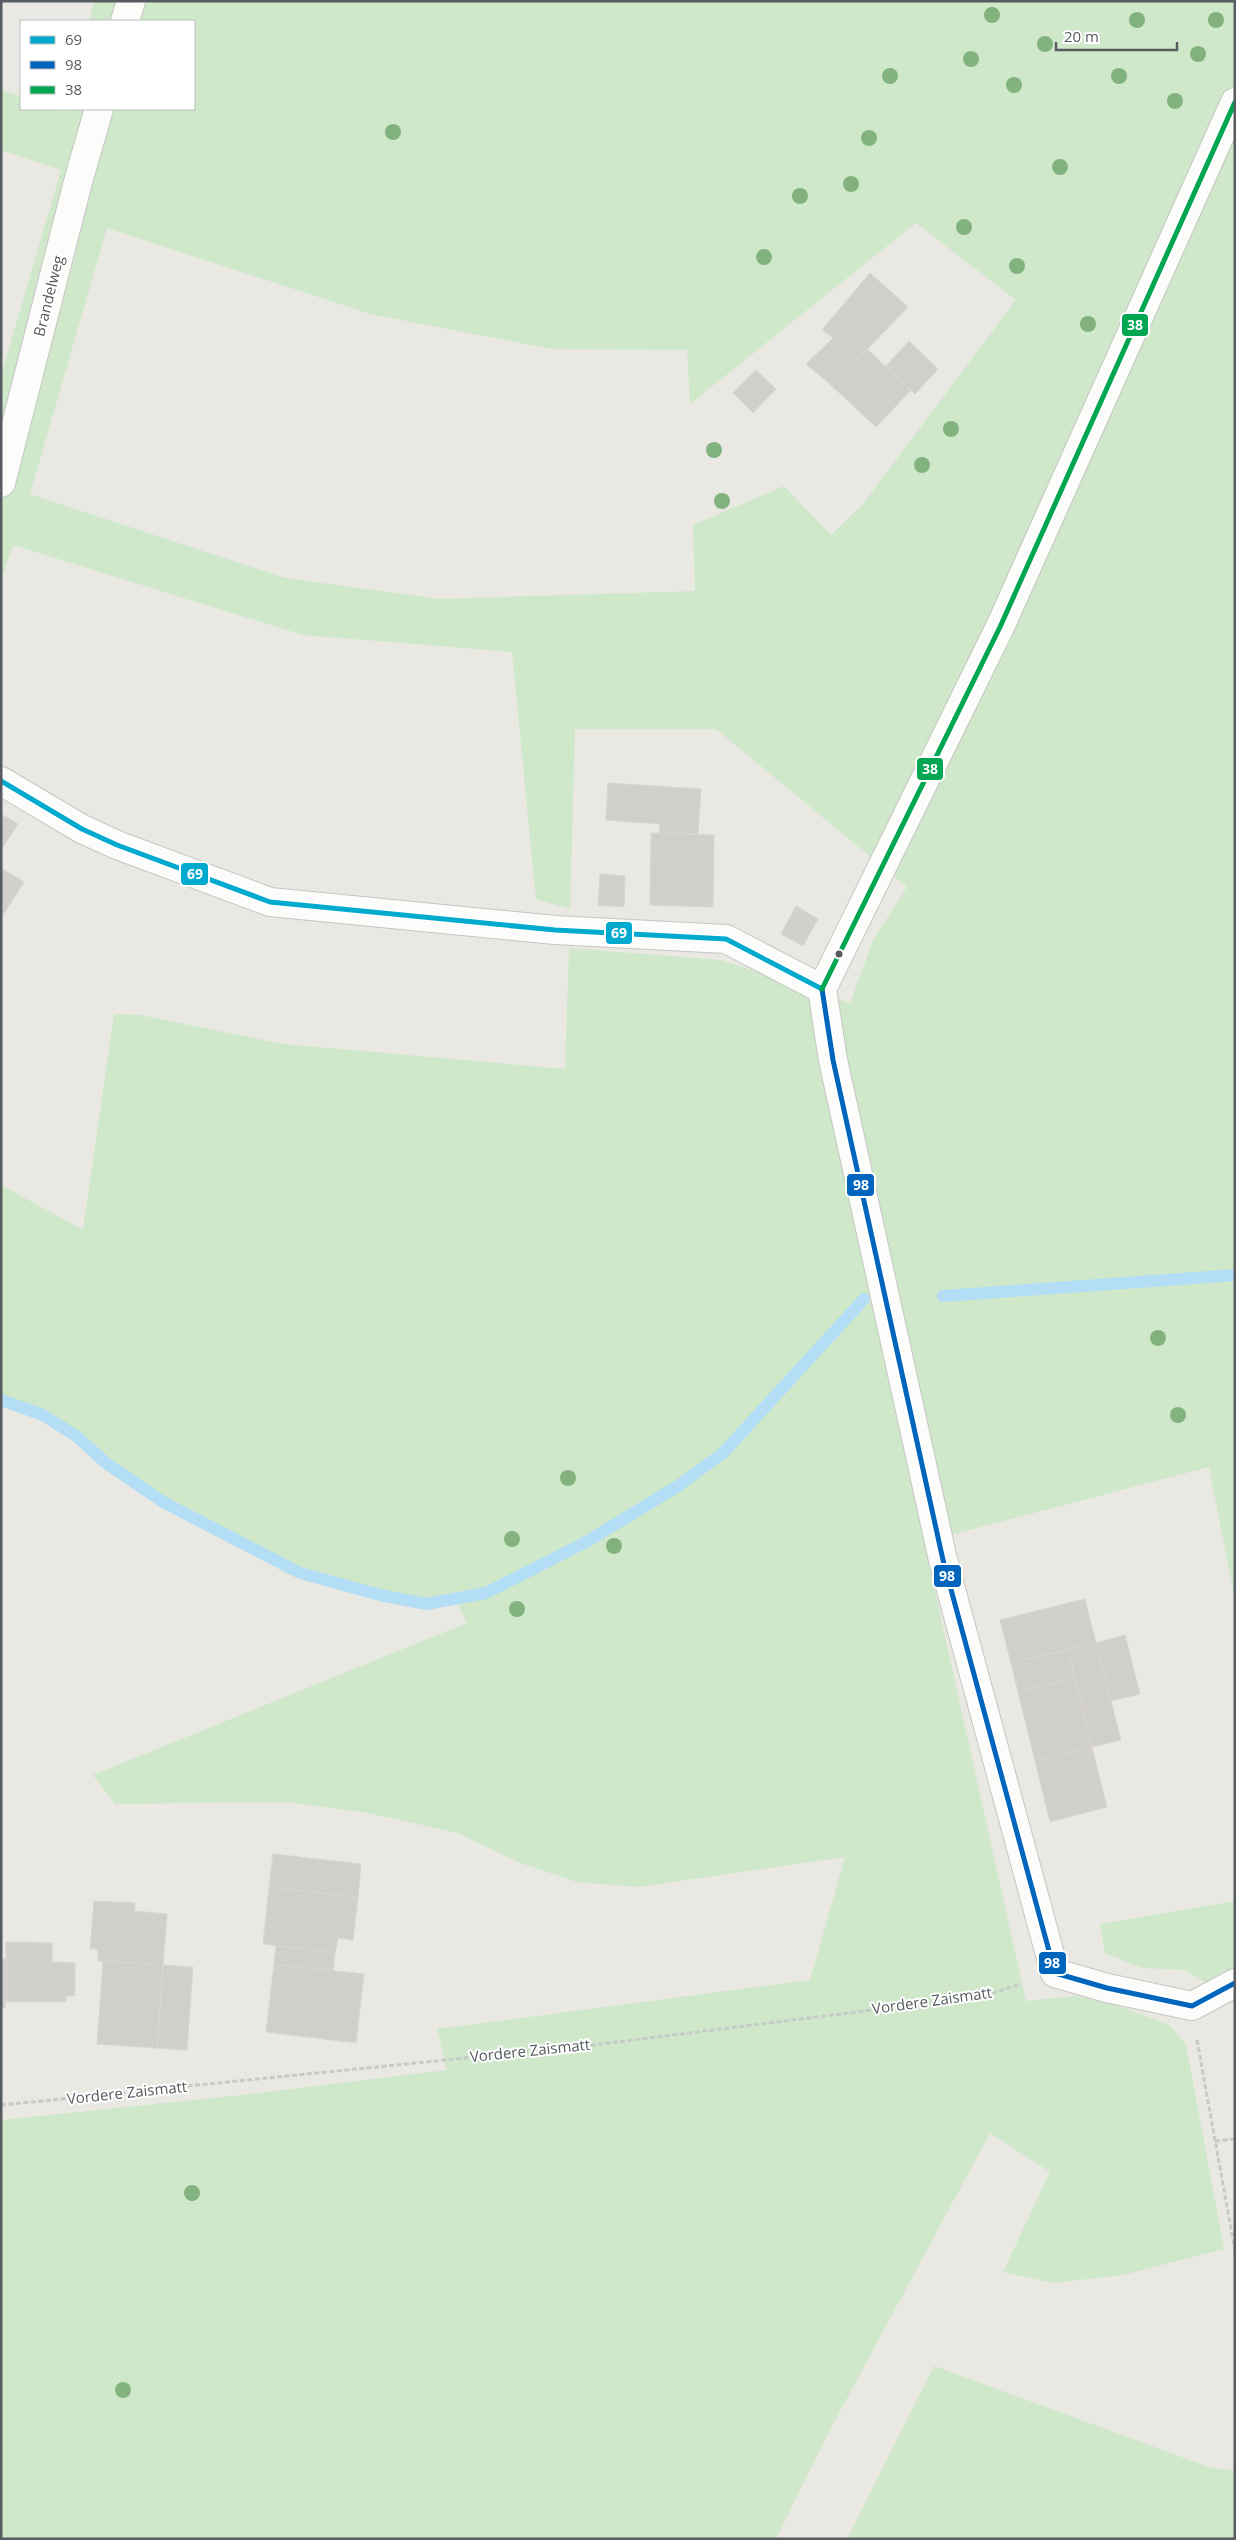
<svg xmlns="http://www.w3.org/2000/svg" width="1236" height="2540" font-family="'Open Sans',sans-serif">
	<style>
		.green { fill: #cfe8ca; fill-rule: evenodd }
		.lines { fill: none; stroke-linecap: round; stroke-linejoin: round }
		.stream { stroke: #b3def6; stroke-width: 12 }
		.building { fill: #d1cfcc; stroke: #d9d6d1 }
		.minor-casing { stroke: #c5c6c4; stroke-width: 30 }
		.path { stroke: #c5ccc8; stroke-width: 3; stroke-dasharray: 5 2.5; stroke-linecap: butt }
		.minor { stroke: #fcfcfb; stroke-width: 28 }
		.bus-1-casing { stroke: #fff; stroke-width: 9 }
		.bus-2-casing { stroke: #fff; stroke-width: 9 }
		.bus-3-casing { stroke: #fff; stroke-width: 9 }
		.bus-1 { stroke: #00a9ce; stroke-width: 5 }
		.bus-2 { stroke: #0065bd; stroke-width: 5 }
		.bus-3 { stroke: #00a651; stroke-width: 5 }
		.tree { fill: #82b27d }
		.bus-dot { fill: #575c61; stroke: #fff; stroke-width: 2 }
		.labels { text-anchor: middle; stroke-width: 4; stroke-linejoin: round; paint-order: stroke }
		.street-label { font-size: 15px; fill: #575c61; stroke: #fff }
		.line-badge { stroke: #fff; stroke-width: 2 }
		.badge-label { font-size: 14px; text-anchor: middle; font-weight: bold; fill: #fff }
	</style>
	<rect width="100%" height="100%" fill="#eae8e2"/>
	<path class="green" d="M 94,1 L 1235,1 L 1235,1600 L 1209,1467 L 924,1542 L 1026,2001 L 1074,1996 L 1108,2002 L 1169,2025 L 1186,2044 L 1224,2249 L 1123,2275 L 1053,2283 L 1003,2272 L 1050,2172 L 990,2133 L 832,2426 L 776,2539 L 1,2539 L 1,2120 L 242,2095 L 447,2070 L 437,2029 L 810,1980 L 845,1857 L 639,1887 L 577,1882 L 520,1863 L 458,1833 L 368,1813 L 288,1802 L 115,1804 L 93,1775 L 467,1623 L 456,1600 L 426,1604 L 380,1595 L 300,1573 L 163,1502 L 106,1463 L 76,1436 L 43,1416 L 1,1400 L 1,1185 L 83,1230 L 114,1014 L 140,1015 L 283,1044 L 565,1069 L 569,948 L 721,960 L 850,1003 L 873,940 L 907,887 L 716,729 L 575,729 L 570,909 L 536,899 L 512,652 L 303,635 L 13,545 L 1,582 L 1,376 L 61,170 L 1,150 L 1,90 L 21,96 L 21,109 L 70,111 L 71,109 L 194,109 L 194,21 L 89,21 ZM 916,223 L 1016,300 L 863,504 L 831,535 L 784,486 L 693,525 L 695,591 L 440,599 L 285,578 L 30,494 L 107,228 L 370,314 L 552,349 L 687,350 L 690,404 Z
		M 1235,1901 L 1235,2000 L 1185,1970 L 1142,1968 L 1105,1953 L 1100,1924 Z
		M 934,2366 L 1209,2467 L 1235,2471 L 1235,2539 L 847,2539 Z"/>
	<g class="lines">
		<path class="stream" d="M 943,1296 L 1235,1275
			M 1,1400 L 43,1415 L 76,1436 L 106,1463 L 163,1502 L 300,1573 L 380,1595 L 426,1604 L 486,1593 L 586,1542 L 678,1486 L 723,1453 L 864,1299"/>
	</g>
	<path class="building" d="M 870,273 L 908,307 L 832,386 L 806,364 L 833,338 L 822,330 Z
		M 909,341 L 938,369 L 915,394 L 886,366 Z
		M 867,349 L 911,390 L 876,427 L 832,386 Z
		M 756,370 L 776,389 L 753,413 L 733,393 Z
		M 608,783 L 701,789 L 698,834 L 659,833 L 660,824 L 606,820 Z
		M 1,814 L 18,824 L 1,850 Z
		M 651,833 L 714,835 L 713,907 L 650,905 Z
		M 1,868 L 24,882 L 1,918 Z
		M 600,874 L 625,876 L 624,907 L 598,905 Z
		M 796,906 L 818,919 L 803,946 L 781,934 Z
		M 1085,1599 L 1096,1643 L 1011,1663 L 1000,1620 Z
		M 1125,1635 L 1140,1694 L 1111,1701 L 1096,1643 Z
		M 1096,1643 L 1111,1701 L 1082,1709 L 1068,1649 Z
		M 1068,1649 L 1075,1678 L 1018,1692 L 1011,1663 Z
		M 1075,1678 L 1092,1747 L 1035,1761 L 1018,1692 Z
		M 1111,1701 L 1121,1740 L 1092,1747 L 1082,1709 Z
		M 1092,1747 L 1107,1807 L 1050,1822 L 1035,1761 Z
		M 273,1854 L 361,1864 L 358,1897 L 269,1887 Z
		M 269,1887 L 358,1897 L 353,1940 L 338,1938 L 335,1953 L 263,1944 Z
		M 94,1901 L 135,1903 L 135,1911 L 167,1914 L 163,1965 L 98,1961 L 98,1949 L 90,1949 Z
		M 6,1942 L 52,1943 L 52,1962 L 75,1963 L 75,1996 L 66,1996 L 66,2002 L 6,2002 Z
		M 276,1946 L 335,1953 L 333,1971 L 274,1964 Z
		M 1,1959 L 6,1959 L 5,2008 L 1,2008 Z
		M 103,1961 L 163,1965 L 157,2048 L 97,2044 Z
		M 274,1964 L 364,1974 L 356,2043 L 266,2032 Z
		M 163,1965 L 193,1967 L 187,2050 L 157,2048 Z"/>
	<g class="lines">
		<g class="minor-casing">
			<path id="minor" d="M 125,21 L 131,1
				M 1,483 L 79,178 L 99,109
				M 1,781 L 82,829 L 117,845 L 270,902 L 555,930 L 726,939 L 822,989
				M 822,989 L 833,1060 L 943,1560 L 1055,1973 L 1107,1988 L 1192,2006 L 1235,1983
				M 822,989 L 1000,627 L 1235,102"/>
		</g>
		<path class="path" d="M 1197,2040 L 1235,2251
			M 1,2105 L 593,2045 L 984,1996 L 1021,1984
			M 1215,2141 L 1235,2139"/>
		<use href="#minor" class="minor"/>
		<g class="bus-1-casing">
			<path id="bus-1" d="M 1,781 L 82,829 L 117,845 L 270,902 L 555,930 L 726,939 L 822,989"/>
		</g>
		<g class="bus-2-casing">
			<path id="bus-2" d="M 822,989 L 833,1060 L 943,1560 L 1055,1973 L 1107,1988 L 1192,2006 L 1235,1983"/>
		</g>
		<g class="bus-3-casing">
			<path id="bus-3" d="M 822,989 L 1000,627 L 1235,102"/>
		</g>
		<use href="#bus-1" class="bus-1"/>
		<use href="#bus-2" class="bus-2"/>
		<use href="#bus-3" class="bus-3"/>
	</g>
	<g class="tree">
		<circle cx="992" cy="15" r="8"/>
		<circle cx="1137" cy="20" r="8"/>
		<circle cx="1216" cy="20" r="8"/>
		<circle cx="1045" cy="44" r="8"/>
		<circle cx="1198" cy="54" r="8"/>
		<circle cx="971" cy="59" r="8"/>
		<circle cx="890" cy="76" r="8"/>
		<circle cx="1119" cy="76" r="8"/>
		<circle cx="1014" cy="85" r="8"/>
		<circle cx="1175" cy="101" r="8"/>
		<circle cx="393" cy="132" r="8"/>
		<circle cx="869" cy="138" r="8"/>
		<circle cx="1060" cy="167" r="8"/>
		<circle cx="851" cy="184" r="8"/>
		<circle cx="800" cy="196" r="8"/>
		<circle cx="964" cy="227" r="8"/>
		<circle cx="764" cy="257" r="8"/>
		<circle cx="1017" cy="266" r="8"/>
		<circle cx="1088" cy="324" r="8"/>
		<circle cx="951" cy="429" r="8"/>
		<circle cx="714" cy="450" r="8"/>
		<circle cx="922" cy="465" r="8"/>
		<circle cx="722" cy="501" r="8"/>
		<circle cx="1158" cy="1338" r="8"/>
		<circle cx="1178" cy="1415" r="8"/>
		<circle cx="568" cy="1478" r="8"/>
		<circle cx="512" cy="1539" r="8"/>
		<circle cx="614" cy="1546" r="8"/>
		<circle cx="517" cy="1609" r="8"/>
		<circle cx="192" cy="2193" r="8"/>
		<circle cx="123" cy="2390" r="8"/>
	</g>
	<circle class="bus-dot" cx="839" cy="954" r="4.5"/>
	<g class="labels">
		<g class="street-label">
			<text transform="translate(49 296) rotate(-76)" y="5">Brandelweg</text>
			<text transform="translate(932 2001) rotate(-8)" y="5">Vordere Zaismatt</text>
			<text transform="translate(530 2051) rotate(-6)" y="5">Vordere Zaismatt</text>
			<text transform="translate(127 2093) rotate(-6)" y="5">Vordere Zaismatt</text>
		</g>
	</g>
	<g class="line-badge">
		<rect x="1121" y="313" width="28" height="24" rx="5" fill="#00a651"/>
		<rect x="916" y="757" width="28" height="24" rx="5" fill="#00a651"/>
		<rect x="180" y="862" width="29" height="24" rx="5" fill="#00a9ce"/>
		<rect x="605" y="921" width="28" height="24" rx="5" fill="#00a9ce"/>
		<rect x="846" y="1173" width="29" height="24" rx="5" fill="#0065bd"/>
		<rect x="933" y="1564" width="29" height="24" rx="5" fill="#0065bd"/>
		<rect x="1038" y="1951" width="29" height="24" rx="5" fill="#0065bd"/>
	</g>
	<g class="badge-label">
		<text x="1135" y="330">38</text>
		<text x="930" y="774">38</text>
		<text x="195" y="879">69</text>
		<text x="619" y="938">69</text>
		<text x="861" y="1190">98</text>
		<text x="947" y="1581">98</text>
		<text x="1052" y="1968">98</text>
	</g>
	<rect width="1236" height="2540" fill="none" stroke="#575c61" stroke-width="5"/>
	<rect x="20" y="20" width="175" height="90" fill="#ffffff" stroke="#bcbec0"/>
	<rect x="30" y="36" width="25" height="8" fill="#00a9ce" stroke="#bcbec0"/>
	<text x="65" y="45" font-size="15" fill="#575c61">69</text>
	<rect x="30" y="61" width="25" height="8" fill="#0065bd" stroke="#bcbec0"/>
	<text x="65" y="70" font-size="15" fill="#575c61">98</text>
	<rect x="30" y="86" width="25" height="8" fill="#00a651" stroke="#bcbec0"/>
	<text x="65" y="95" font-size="15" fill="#575c61">38</text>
	<path d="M1056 42v8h121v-8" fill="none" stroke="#575c61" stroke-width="2.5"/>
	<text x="1064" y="42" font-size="15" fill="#575c61" stroke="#ffffff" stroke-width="4" paint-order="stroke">20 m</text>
</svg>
